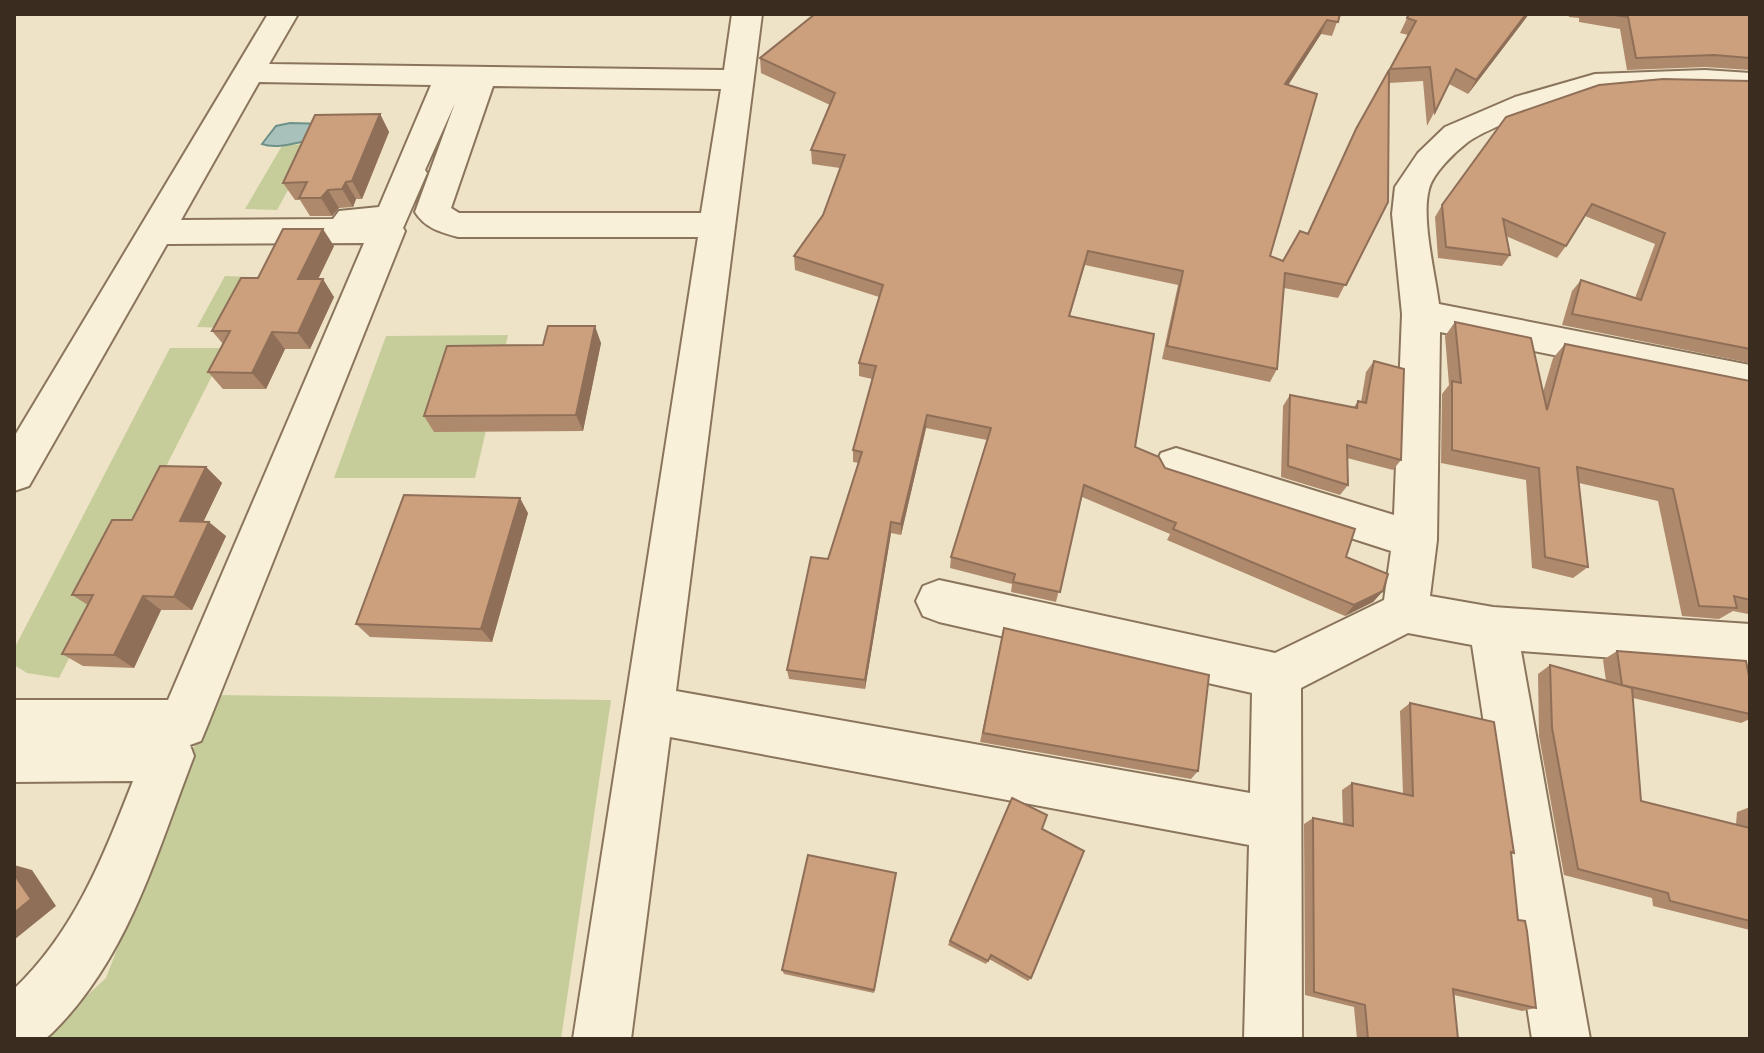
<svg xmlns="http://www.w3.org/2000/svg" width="1764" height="1053" font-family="Spectral,serif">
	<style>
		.green { fill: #c6cd9a }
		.water { fill: #a8c2bb; stroke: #6e9189; stroke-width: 2 }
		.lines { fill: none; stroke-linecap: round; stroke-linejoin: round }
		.minor-casing { stroke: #8a755c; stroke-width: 4 }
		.minor { fill: #f9f0da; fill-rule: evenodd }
		.wall { fill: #af896c }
		.shaded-wall { fill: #8f6f58 }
		.building { fill: #cc9f7d; stroke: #8f6f58; stroke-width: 2 }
	</style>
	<rect width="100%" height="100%" fill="#eee3c7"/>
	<path class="green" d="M 283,144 L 313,145 L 277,210 L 245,209 Z
		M 225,276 L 252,277 L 225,328 L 197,327 Z
		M 508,335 L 475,478 L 334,478 L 386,336 Z
		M 170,348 L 226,348 L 59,678 L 27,673 L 14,665 L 14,649 Z
		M 214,695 L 611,700 L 561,1039 L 40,1039 L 106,978 Z"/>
	<path class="water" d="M 290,123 L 325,124 L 318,139 C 301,141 278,150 262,144 L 276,126 Z"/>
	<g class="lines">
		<g class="minor-casing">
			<path id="minor" d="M 268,14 L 298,14 L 269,64 L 724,70 L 732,14 L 762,14 L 676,691 L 1250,793 L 1252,693 L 939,622 L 923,616 L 916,601 L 923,586 L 939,580 L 1275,653 L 1384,600 L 1391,551 L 1161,477 L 1155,465 L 1161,453 L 1176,448 L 1394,515 L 1402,314 L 1392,214 L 1395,187 L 1418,153 L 1445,127 L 1515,97 L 1595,74 L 1705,70 L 1750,73 L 1750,91 C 1704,88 1644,85 1598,92 C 1572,96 1488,127 1468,142 C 1455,152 1433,173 1429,189 C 1421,218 1435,273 1439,304 L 1750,365 L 1750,395 L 1440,332 L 1437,540 L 1430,596 L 1493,607 L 1750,624 L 1750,668 L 1521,651 L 1590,1039 L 1532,1039 L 1472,645 L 1408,633 L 1301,688 L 1302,1039 L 1244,1039 L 1249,845 L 670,737 L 631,1039 L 573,1039 L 698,237 L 458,237 C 440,232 425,228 415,212 L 455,103 L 425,170 L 427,173 L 403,228 L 405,231 L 208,724 L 201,741 L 190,745 L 194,756 C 156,854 129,957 52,1033 L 45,1039 L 14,1039 L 14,989 C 75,931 103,857 133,781 L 14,782 L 14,700 L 168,700 L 364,243 L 167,244 L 29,486 L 14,491 L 14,437 ZM 259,82 L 431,85 L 379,207 L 339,211 L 333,219 L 181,220 ZM 493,86 L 721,89 L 701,213 L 459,213 L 451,208 Z"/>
		</g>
		<use href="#minor" class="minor"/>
	</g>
	<path class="wall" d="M 812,14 L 1340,14 L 1332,36 L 1321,34 L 1288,85 L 1270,256 L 1283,261 L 1308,234 L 1356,129 L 1408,35 L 1400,33 L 1409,14 L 1529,14 L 1468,94 L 1449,84 L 1427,126 L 1423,81 L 1389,83 L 1388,202 L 1338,298 L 1284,288 L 1277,369 L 1270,382 L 1162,359 L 1178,285 L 1085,265 L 1070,316 L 1135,447 L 1165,468 L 1346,557 L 1383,591 L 1373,602 L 1345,616 L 1167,540 L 1170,534 L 1082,497 L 1056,602 L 1011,592 L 1012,584 L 950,568 L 951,557 L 987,440 L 926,428 L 901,535 L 891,533 L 865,689 L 789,679 L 787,670 L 828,559 L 859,463 L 853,462 L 853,450 L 872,379 L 859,376 L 859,363 L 879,297 L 795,270 L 794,256 L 823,215 L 840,168 L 812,164 L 811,150 L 830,105 L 761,73 L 760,58 L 812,16 Z
		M 1568,14 L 1750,14 L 1750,70 L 1705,67 L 1627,70 L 1620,29 L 1579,22 L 1579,18 L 1569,17 Z
		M 1750,81 L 1750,363 L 1562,325 L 1572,291 L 1581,280 L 1635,298 L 1655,244 L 1585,216 L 1566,246 L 1557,258 L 1506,236 L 1510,255 L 1502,266 L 1438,258 L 1435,217 L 1442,205 Z
		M 380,114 L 389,132 L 362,199 L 356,199 L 353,207 L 339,208 L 332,216 L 310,216 L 300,200 L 295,200 L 283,183 Z
		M 334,246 L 318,279 L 334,297 L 310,349 L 285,349 L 266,389 L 223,389 L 208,372 L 223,344 L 212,331 L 258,278 Z
		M 1455,322 L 1543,392 L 1553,358 L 1565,344 L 1750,381 L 1750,613 L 1748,614 L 1733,611 L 1719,619 L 1682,616 L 1658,501 L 1579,483 L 1588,567 L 1573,578 L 1532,568 L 1526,480 L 1441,463 L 1442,394 L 1449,385 L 1445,336 Z
		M 601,343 L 583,431 L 434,432 L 424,416 L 543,345 Z
		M 1374,361 L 1401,460 L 1393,470 L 1347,458 L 1348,485 L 1340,495 L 1281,477 L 1283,406 L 1290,395 L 1354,407 L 1358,401 L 1361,402 L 1366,372 Z
		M 206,467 L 222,483 L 203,522 L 226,536 L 192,610 L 161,610 L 134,668 L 83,666 L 62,654 L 88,605 L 72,595 L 132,520 Z
		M 528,513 L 492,642 L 370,637 L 356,624 Z
		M 1004,628 L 1198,771 L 1191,779 L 980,742 Z
		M 1617,651 L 1750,681 L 1750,719 L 1741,723 L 1633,698 L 1641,801 L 1736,824 L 1737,812 L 1750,807 L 1750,930 L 1653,906 L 1652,898 L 1564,875 L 1539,736 L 1538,674 L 1550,665 L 1606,681 L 1603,660 Z
		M 1410,703 L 1514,853 L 1511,854 L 1518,920 L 1536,1008 L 1522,1011 L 1454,995 L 1458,1039 L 1357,1039 L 1354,1007 L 1305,995 L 1304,824 L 1313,818 L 1343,824 L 1342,790 L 1352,783 L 1403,794 L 1400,711 Z
		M 1012,798 L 1042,829 L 1031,978 L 1028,981 L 989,959 L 986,964 L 948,945 Z
		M 895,879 L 874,993 L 784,974 L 782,970 Z"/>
	<path class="shaded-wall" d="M 1526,14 L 1529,14 L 1468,94 L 1476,80 Z
		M 1327,20 L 1321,34 L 1280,98 L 1285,84 Z
		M 380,114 L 389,132 L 362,199 L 352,181 Z
		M 346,182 L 356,199 L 353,207 L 342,189 Z
		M 328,190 L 339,208 L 332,216 L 321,198 Z
		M 323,229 L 334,246 L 310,296 L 298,279 Z
		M 323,279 L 334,297 L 310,349 L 298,333 Z
		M 595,326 L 601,343 L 583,431 L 576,415 Z
		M 272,332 L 285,349 L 266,389 L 252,373 Z
		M 927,415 L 926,428 L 901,535 L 901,524 Z
		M 206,467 L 222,483 L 197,535 L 180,521 Z
		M 520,498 L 528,513 L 492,642 L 481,629 Z
		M 209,522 L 226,536 L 192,610 L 174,597 Z
		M 891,522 L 891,533 L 865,689 L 865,680 Z
		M 1383,591 L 1373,602 L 1345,616 L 1354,605 Z
		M 143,596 L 161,610 L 134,668 L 114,655 Z
		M 14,865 L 32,870 L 56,906 L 14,940 Z"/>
	<path class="building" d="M 815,14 L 1340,14 L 1338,22 L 1327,20 L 1285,84 L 1317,94 L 1270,256 L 1283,261 L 1300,231 L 1308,234 L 1356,129 L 1389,70 L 1388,202 L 1346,285 L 1285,273 L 1277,369 L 1167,346 L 1183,271 L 1088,251 L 1069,316 L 1154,334 L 1135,447 L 1159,457 L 1165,468 L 1355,529 L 1346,557 L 1388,574 L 1383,591 L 1354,605 L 1173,529 L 1176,523 L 1084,485 L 1060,592 L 1013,582 L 1015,574 L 951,557 L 991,428 L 927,415 L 901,524 L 891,522 L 865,680 L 787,670 L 811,557 L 828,559 L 862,452 L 853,450 L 876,366 L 859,363 L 883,285 L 794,256 L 823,215 L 845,155 L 811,150 L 835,93 L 760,58 Z
		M 1409,14 L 1526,14 L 1476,80 L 1456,69 L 1435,112 L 1430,67 L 1390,69 L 1416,21 L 1407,18 Z
		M 1607,14 L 1750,14 L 1750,58 L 1714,55 L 1636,58 L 1628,17 Z
		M 1663,79 L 1750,81 L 1750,349 L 1572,314 L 1581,280 L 1641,300 L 1665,233 L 1592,204 L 1566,246 L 1503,219 L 1510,255 L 1446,247 L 1442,205 L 1506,117 L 1599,85 Z
		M 380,114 L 352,181 L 346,182 L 342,189 L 328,190 L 321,198 L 299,198 L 307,182 L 283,183 L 315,115 Z
		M 283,229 L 323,229 L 298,279 L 323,279 L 298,333 L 272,332 L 252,373 L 208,372 L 230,331 L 212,331 L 241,278 L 258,278 Z
		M 1455,322 L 1531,338 L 1547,410 L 1565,344 L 1750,381 L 1750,600 L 1734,596 L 1737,608 L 1699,606 L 1673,489 L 1577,467 L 1588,567 L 1545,557 L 1539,468 L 1452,450 L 1452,381 L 1461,383 Z
		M 548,326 L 595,326 L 576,415 L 424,416 L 447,346 L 543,345 Z
		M 1374,361 L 1404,369 L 1401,460 L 1347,445 L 1348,485 L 1288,466 L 1290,395 L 1357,408 L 1358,401 L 1366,403 Z
		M 160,466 L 206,467 L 180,521 L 209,522 L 174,597 L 143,596 L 114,655 L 62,654 L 93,595 L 72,595 L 112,520 L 132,520 Z
		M 404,495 L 520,498 L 481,629 L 356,624 Z
		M 1004,628 L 1209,675 L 1198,771 L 983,733 Z
		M 1617,651 L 1746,661 L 1750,681 L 1750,714 L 1622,685 Z
		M 1550,665 L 1632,688 L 1641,801 L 1750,828 L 1750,921 L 1670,901 L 1668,893 L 1578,869 L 1552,728 Z
		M 1410,703 L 1494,722 L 1514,853 L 1511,852 L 1518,920 L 1525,921 L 1527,931 L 1536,1008 L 1453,989 L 1458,1039 L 1368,1039 L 1365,1005 L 1314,992 L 1313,818 L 1353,826 L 1352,783 L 1413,796 Z
		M 1012,798 L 1047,815 L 1042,829 L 1084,851 L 1031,978 L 991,955 L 988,961 L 950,941 Z
		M 808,855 L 896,873 L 874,990 L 782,970 Z
		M 14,874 L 31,899 L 14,913 Z"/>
	<rect width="1764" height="1053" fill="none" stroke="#3a2d20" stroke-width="32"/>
</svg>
